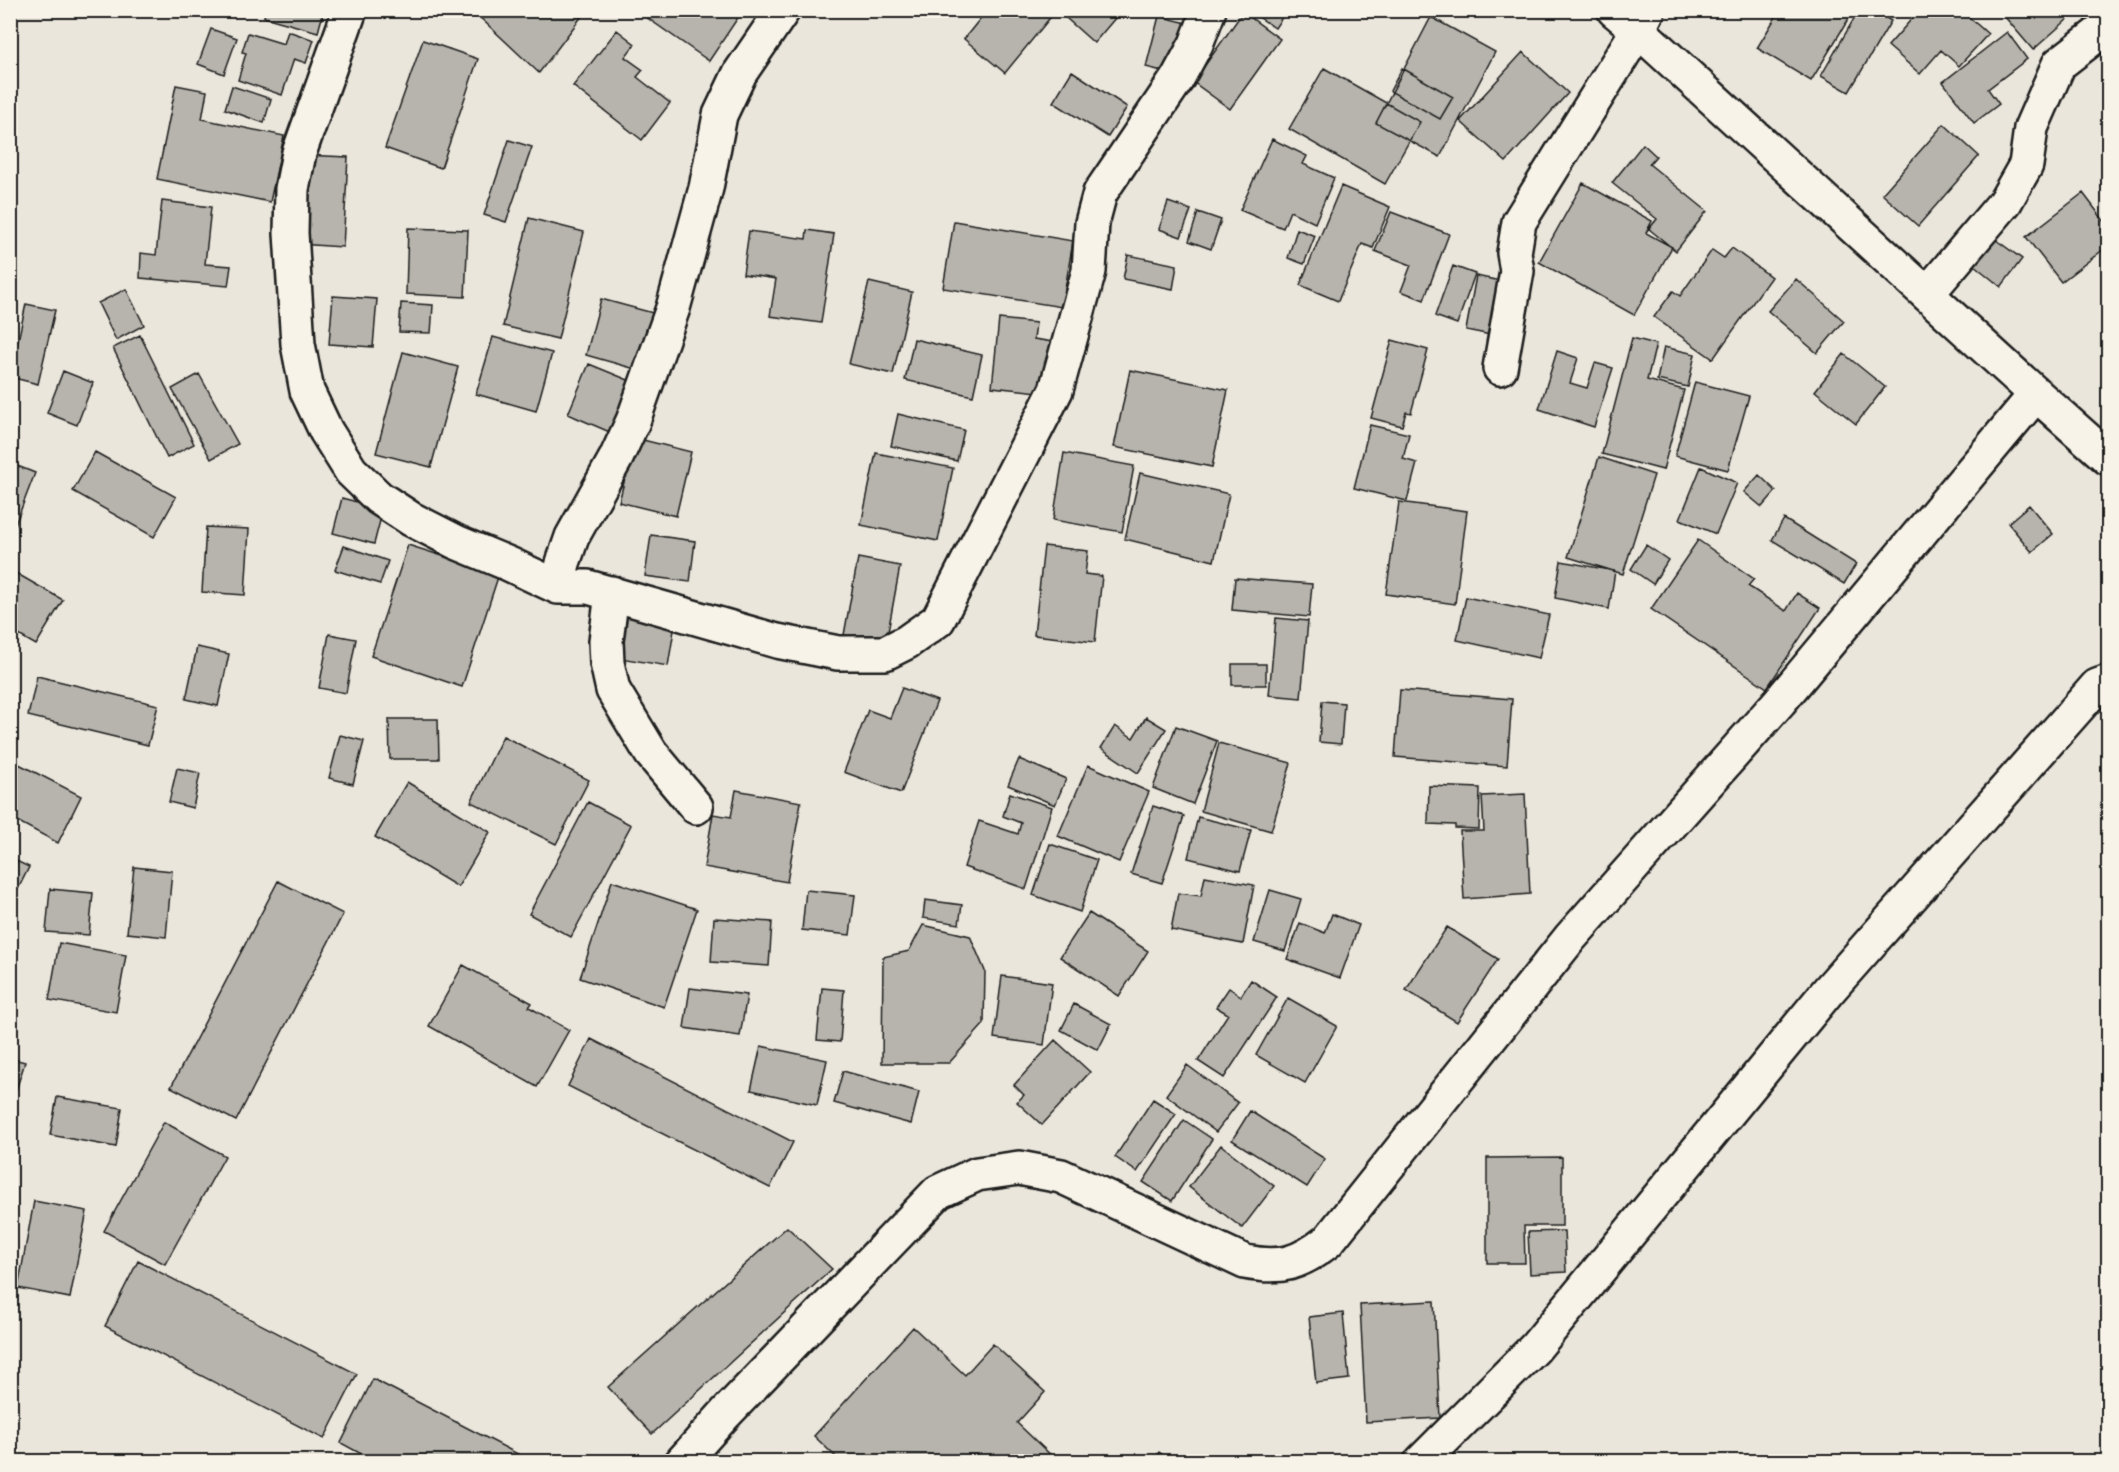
<svg xmlns="http://www.w3.org/2000/svg" width="2119" height="1472" font-family="Pangolin,sans-serif">
	<style>
		.building { fill: #b6b4ac; stroke: #1c1c1c; stroke-width: 1.5 }
		.lines { fill: none; stroke-linecap: round; stroke-linejoin: round }
		.minor-casing { stroke: #1c1c1c; stroke-width: 38 }
		.tertiary-casing { stroke: #1c1c1c; stroke-width: 38 }
		.minor { stroke: #f7f3e8; stroke-width: 33 }
		.tertiary { stroke: #f7f3e8; stroke-width: 33 }
	</style>
	<rect width="100%" height="100%" fill="#eae6dc"/>
	<filter id="ink" filterUnits="userSpaceOnUse"><feTurbulence type="fractalNoise" baseFrequency=".0167" numOctaves="2"/><feDisplacementMap in="SourceGraphic" scale="12" xChannelSelector="R" yChannelSelector="G"/><feConvolveMatrix kernelMatrix="1 2 1 2 8 2 1 2 1" color-interpolation-filters="sRGB"/></filter>
	<g filter="url(#ink)">
		<path class="building" d="M 265,10 L 324,10 L 318,32 L 264,17 Z
			M 472,10 L 517,10 L 523,15 L 527,10 L 576,10 L 582,16 L 539,73 Z
			M 636,10 L 743,10 L 709,61 Z
			M 987,10 L 1048,10 L 1053,14 L 1005,73 L 964,39 Z
			M 1057,10 L 1122,10 L 1094,43 Z
			M 1248,10 L 1287,10 L 1275,28 Z
			M 1780,10 L 1854,10 L 1811,81 L 1757,48 Z
			M 1859,10 L 1874,10 L 1891,21 L 1849,92 L 1821,76 Z
			M 1912,10 L 1961,10 L 1988,34 L 1959,66 L 1941,50 L 1920,74 L 1888,46 L 1916,14 Z
			M 1999,10 L 2026,11 L 2098,10 L 2086,21 L 2077,11 L 2033,50 Z
			M 1243,12 L 1280,39 L 1230,109 L 1193,82 Z
			M 1159,16 L 1187,23 L 1174,74 L 1146,67 Z
			M 1431,17 L 1495,52 L 1440,157 L 1376,123 Z
			M 211,29 L 237,38 L 224,74 L 198,64 Z
			M 617,30 L 635,44 L 625,57 L 643,70 L 637,77 L 670,103 L 642,140 L 573,86 Z
			M 288,31 L 314,40 L 306,63 L 294,59 L 282,95 L 238,80 L 246,53 L 242,52 L 248,33 L 284,44 Z
			M 2007,32 L 2027,59 L 1988,89 L 1999,104 L 1974,123 L 1943,82 Z
			M 423,40 L 478,59 L 441,168 L 385,148 Z
			M 1523,52 L 1568,93 L 1506,162 L 1460,121 Z
			M 1324,68 L 1420,122 L 1385,184 L 1289,129 Z
			M 1402,68 L 1453,97 L 1440,119 L 1390,91 Z
			M 1072,71 L 1127,107 L 1108,137 L 1053,102 Z
			M 176,85 L 207,91 L 202,119 L 284,136 L 270,202 L 157,179 Z
			M 232,86 L 271,99 L 264,123 L 225,109 Z
			M 1944,124 L 1979,156 L 1918,226 L 1882,194 Z
			M 1272,139 L 1307,156 L 1303,164 L 1334,178 L 1315,223 L 1290,211 L 1283,228 L 1240,210 Z
			M 509,140 L 532,147 L 506,222 L 484,215 Z
			M 1643,144 L 1656,156 L 1649,164 L 1707,211 L 1676,251 L 1649,229 L 1657,219 L 1612,183 Z
			M 303,155 L 348,157 L 343,247 L 298,244 Z
			M 1583,183 L 1652,221 L 1646,233 L 1672,247 L 1634,315 L 1539,262 Z
			M 1341,186 L 1390,207 L 1373,248 L 1362,244 L 1338,301 L 1300,285 Z
			M 2083,193 L 2108,226 L 2108,246 L 2061,282 L 2026,237 Z
			M 162,201 L 211,207 L 205,264 L 231,266 L 228,286 L 140,278 L 141,253 L 156,255 Z
			M 1168,202 L 1191,210 L 1181,237 L 1159,229 Z
			M 1198,212 L 1221,220 L 1211,249 L 1189,241 Z
			M 1391,212 L 1449,234 L 1424,300 L 1401,291 L 1411,265 L 1375,251 Z
			M 529,218 L 584,232 L 558,339 L 503,326 Z
			M 954,221 L 1073,241 L 1062,307 L 943,288 Z
			M 408,228 L 468,230 L 465,297 L 406,294 Z
			M 1297,229 L 1315,236 L 1304,264 L 1288,258 Z
			M 807,230 L 834,234 L 821,323 L 770,316 L 776,279 L 743,274 L 749,231 L 806,239 Z
			M 1988,234 L 2022,259 L 2001,287 L 1968,260 Z
			M 1732,248 L 1771,277 L 1713,359 L 1654,317 L 1673,291 L 1680,296 L 1712,250 L 1724,258 Z
			M 1128,255 L 1177,265 L 1173,289 L 1123,279 Z
			M 1453,266 L 1475,274 L 1457,324 L 1435,316 Z
			M 1476,276 L 1506,282 L 1496,336 L 1466,330 Z
			M 1796,279 L 1844,321 L 1817,353 L 1768,311 Z
			M 869,282 L 912,292 L 893,374 L 849,364 Z
			M 126,289 L 144,325 L 116,340 L 98,303 Z
			M 333,296 L 377,299 L 373,347 L 329,344 Z
			M 601,299 L 653,313 L 639,370 L 586,355 Z
			M 401,303 L 433,305 L 431,333 L 399,332 Z
			M 26,304 L 55,310 L 38,384 L 10,377 Z
			M 999,319 L 1036,323 L 1034,339 L 1053,342 L 1047,393 L 992,387 Z
			M 140,335 L 194,444 L 167,458 L 113,348 Z
			M 493,337 L 552,353 L 536,411 L 476,394 Z
			M 1632,338 L 1656,344 L 1647,380 L 1684,390 L 1663,470 L 1602,454 Z
			M 914,339 L 982,355 L 973,396 L 905,380 Z
			M 1392,340 L 1428,350 L 1411,413 L 1406,412 L 1402,426 L 1371,418 Z
			M 1664,347 L 1695,354 L 1688,387 L 1657,380 Z
			M 1557,351 L 1578,358 L 1570,383 L 1587,388 L 1595,363 L 1613,368 L 1594,427 L 1539,409 Z
			M 403,352 L 458,367 L 431,467 L 376,453 Z
			M 1844,354 L 1885,387 L 1856,424 L 1815,391 Z
			M 589,364 L 633,382 L 612,433 L 568,414 Z
			M 1130,370 L 1228,390 L 1212,467 L 1114,447 Z
			M 63,371 L 93,383 L 77,425 L 47,413 Z
			M 199,374 L 238,444 L 211,459 L 172,389 Z
			M 1695,382 L 1749,396 L 1728,470 L 1675,456 Z
			M 898,414 L 964,430 L 957,461 L 891,446 Z
			M 1370,425 L 1409,434 L 1403,459 L 1417,463 L 1407,501 L 1354,488 Z
			M 635,438 L 691,452 L 676,516 L 619,502 Z
			M 95,452 L 176,497 L 154,537 L 73,491 Z
			M 876,453 L 953,468 L 938,541 L 861,525 Z
			M 1064,453 L 1134,466 L 1122,532 L 1053,520 Z
			M 1599,457 L 1654,475 L 1623,574 L 1568,557 Z
			M 10,463 L 35,473 L 10,538 Z
			M 1701,467 L 1737,483 L 1716,534 L 1680,519 Z
			M 1140,473 L 1229,494 L 1214,561 L 1125,539 Z
			M 1759,475 L 1776,491 L 1762,507 L 1744,492 Z
			M 342,498 L 383,509 L 374,544 L 333,533 Z
			M 1399,502 L 1467,511 L 1455,604 L 1386,594 Z
			M 2029,505 L 2053,534 L 2032,552 L 2008,523 Z
			M 1784,519 L 1856,564 L 1844,584 L 1772,540 Z
			M 206,527 L 249,529 L 245,595 L 202,592 Z
			M 651,535 L 695,541 L 690,582 L 645,576 Z
			M 1698,540 L 1754,579 L 1748,586 L 1786,611 L 1797,593 L 1820,608 L 1767,688 L 1651,609 Z
			M 408,545 L 499,574 L 462,687 L 371,656 Z
			M 1646,545 L 1668,560 L 1653,584 L 1631,569 Z
			M 344,546 L 388,561 L 380,584 L 335,570 Z
			M 1044,546 L 1088,551 L 1085,574 L 1102,576 L 1095,642 L 1034,635 Z
			M 858,558 L 900,566 L 886,643 L 844,635 Z
			M 1561,561 L 1615,571 L 1609,609 L 1555,598 Z
			M 14,572 L 63,600 L 36,645 L 10,630 L 10,579 Z
			M 1235,578 L 1312,584 L 1309,617 L 1232,610 Z
			M 1466,597 L 1549,615 L 1539,658 L 1457,640 Z
			M 627,616 L 675,624 L 668,666 L 620,658 Z
			M 1276,618 L 1308,621 L 1301,698 L 1269,695 Z
			M 329,634 L 356,639 L 346,693 L 319,688 Z
			M 197,647 L 229,654 L 218,706 L 186,699 Z
			M 1232,664 L 1266,664 L 1266,685 L 1232,685 Z
			M 37,676 L 158,705 L 148,745 L 28,716 Z
			M 902,688 L 937,701 L 901,793 L 844,772 L 868,710 L 890,718 Z
			M 1400,690 L 1512,699 L 1507,766 L 1395,757 Z
			M 1322,701 L 1344,703 L 1341,744 L 1319,742 Z
			M 1146,717 L 1166,729 L 1138,773 L 1101,748 L 1115,726 L 1133,738 Z
			M 389,719 L 438,719 L 439,759 L 390,759 Z
			M 1176,726 L 1217,741 L 1193,804 L 1153,788 Z
			M 340,735 L 364,741 L 353,784 L 329,778 Z
			M 503,736 L 589,780 L 556,844 L 471,802 Z
			M 1219,743 L 1291,763 L 1271,831 L 1201,811 Z
			M 1019,759 L 1066,779 L 1055,805 L 1008,785 Z
			M 15,762 L 81,796 L 58,843 L 17,821 L 10,835 L 10,771 Z
			M 1088,765 L 1149,792 L 1119,862 L 1058,836 Z
			M 177,768 L 200,773 L 193,808 L 169,802 Z
			M 407,782 L 490,832 L 458,887 L 375,837 Z
			M 1429,786 L 1480,788 L 1479,829 L 1455,828 L 1455,825 L 1428,824 Z
			M 736,790 L 801,802 L 787,882 L 704,867 L 713,814 L 731,817 Z
			M 1010,793 L 1052,807 L 1026,889 L 964,867 L 979,821 L 1018,834 L 1021,823 L 1003,816 Z
			M 1525,794 L 1530,894 L 1464,899 L 1460,831 L 1484,831 L 1482,796 Z
			M 588,802 L 631,825 L 571,937 L 529,914 Z
			M 1153,806 L 1184,816 L 1162,883 L 1131,874 Z
			M 1198,817 L 1251,830 L 1240,871 L 1188,858 Z
			M 1050,844 L 1097,860 L 1080,912 L 1033,895 Z
			M 10,858 L 29,867 L 10,905 Z
			M 134,867 L 172,871 L 166,937 L 127,933 Z
			M 1205,876 L 1254,885 L 1243,944 L 1171,930 L 1178,893 L 1201,896 Z
			M 278,881 L 343,914 L 236,1121 L 171,1087 Z
			M 612,881 L 697,909 L 664,1007 L 580,978 Z
			M 50,889 L 93,893 L 89,935 L 46,932 Z
			M 806,890 L 855,895 L 850,935 L 802,930 Z
			M 1270,890 L 1301,899 L 1285,951 L 1254,942 Z
			M 925,900 L 962,905 L 959,924 L 923,918 Z
			M 1089,913 L 1148,951 L 1119,996 L 1060,957 Z
			M 1332,914 L 1359,925 L 1340,978 L 1287,959 L 1300,923 L 1325,933 Z
			M 714,918 L 772,922 L 769,966 L 711,962 Z
			M 923,925 L 970,936 L 985,971 L 984,1024 L 949,1063 L 882,1063 L 883,957 L 909,951 Z
			M 1447,927 L 1498,959 L 1457,1022 L 1406,990 Z
			M 59,943 L 126,955 L 116,1012 L 49,1000 Z
			M 10,953 L 16,954 L 10,974 Z
			M 463,965 L 532,1003 L 529,1007 L 569,1030 L 537,1087 L 429,1026 Z
			M 1002,976 L 1052,983 L 1044,1045 L 994,1038 Z
			M 1251,980 L 1277,997 L 1224,1078 L 1198,1061 L 1228,1014 L 1216,1007 L 1229,988 L 1241,996 Z
			M 690,988 L 747,995 L 740,1036 L 684,1028 Z
			M 822,988 L 844,990 L 840,1042 L 817,1040 Z
			M 1288,998 L 1337,1026 L 1305,1083 L 1256,1055 Z
			M 1074,1004 L 1111,1024 L 1098,1050 L 1061,1030 Z
			M 591,1039 L 793,1142 L 770,1188 L 568,1086 Z
			M 1055,1040 L 1090,1072 L 1042,1125 L 1017,1102 L 1024,1095 L 1014,1085 Z
			M 761,1046 L 827,1060 L 817,1105 L 751,1090 Z
			M 10,1058 L 25,1062 L 10,1109 Z
			M 1187,1065 L 1238,1103 L 1216,1132 L 1166,1095 Z
			M 843,1071 L 919,1092 L 911,1124 L 834,1103 Z
			M 57,1097 L 122,1108 L 116,1147 L 50,1135 Z
			M 1153,1099 L 1176,1114 L 1137,1172 L 1115,1157 Z
			M 1250,1111 L 1325,1159 L 1307,1187 L 1232,1140 Z
			M 1184,1120 L 1212,1139 L 1172,1201 L 1143,1182 Z
			M 164,1122 L 225,1156 L 165,1264 L 104,1231 Z
			M 1221,1145 L 1274,1186 L 1242,1228 L 1189,1187 Z
			M 1562,1157 L 1562,1226 L 1524,1226 L 1525,1263 L 1487,1263 L 1487,1158 Z
			M 34,1201 L 87,1211 L 70,1298 L 18,1288 Z
			M 787,1227 L 832,1269 L 652,1434 L 608,1387 Z
			M 1564,1231 L 1566,1272 L 1530,1274 L 1528,1232 Z
			M 138,1261 L 357,1374 L 324,1439 L 105,1326 Z
			M 1434,1301 L 1440,1418 L 1366,1422 L 1360,1305 Z
			M 1343,1313 L 1349,1379 L 1316,1383 L 1309,1317 Z
			M 913,1327 L 965,1375 L 993,1344 L 1045,1392 L 1017,1423 L 1058,1462 L 841,1462 L 838,1459 L 814,1436 Z
			M 373,1379 L 533,1462 L 376,1462 L 341,1443 Z
			M 1159,1452 L 1173,1462 L 1153,1462 Z
			M 1222,1460 L 1265,1462 L 1222,1462 Z"/>
		<g class="lines">
			<g class="minor-casing">
				<path id="minor" d="M 350,10 L 299,153 L 292,189 L 291,233 L 298,344 L 307,391 L 326,431 L 351,471 L 379,498 L 411,519 L 456,542 L 509,564 L 558,587 L 588,587 L 777,641 L 838,653 L 885,653 L 907,642 L 938,620 L 1056,390 L 1089,271 L 1092,223 L 1100,193 L 1177,79 L 1196,44 L 1209,10
					M 1927,294 L 2005,202 L 2026,165 L 2031,128 L 2059,64 L 2108,26
					M 1500,368 L 1517,271 L 1514,253 L 1519,222 L 1638,30 L 1648,10
					M 558,587 L 563,563 L 572,537 L 616,458 L 633,421 L 673,308 L 706,188 L 720,115 L 740,73 L 783,10
					M 612,593 L 606,641 L 607,663 L 613,690 L 651,753 L 696,807
					M 682,1462 L 725,1414 L 938,1192 L 977,1174 L 1019,1168 L 1061,1176 L 1245,1262 C 1281,1269 1299,1264 1328,1241 L 1570,938 L 1780,701 L 2036,394
					M 1421,1462 L 1535,1348 L 1828,991 L 2097,686 L 2108,682"/>
			</g>
			<g class="tertiary-casing">
				<path id="tertiary" d="M 1614,10 L 1638,30 L 2036,394 L 2108,458"/>
			</g>
			<use href="#minor" class="minor"/>
			<use href="#tertiary" class="tertiary"/>
		</g>
	</g>
	<rect width="2119" height="1472" fill="none" stroke="#f7f3e8" stroke-width="36"/>
	<rect x="18" y="18" width="2083" height="1436" fill="none" stroke="#1c1c1c" stroke-width="2" filter="url(#ink)"/>
</svg>
